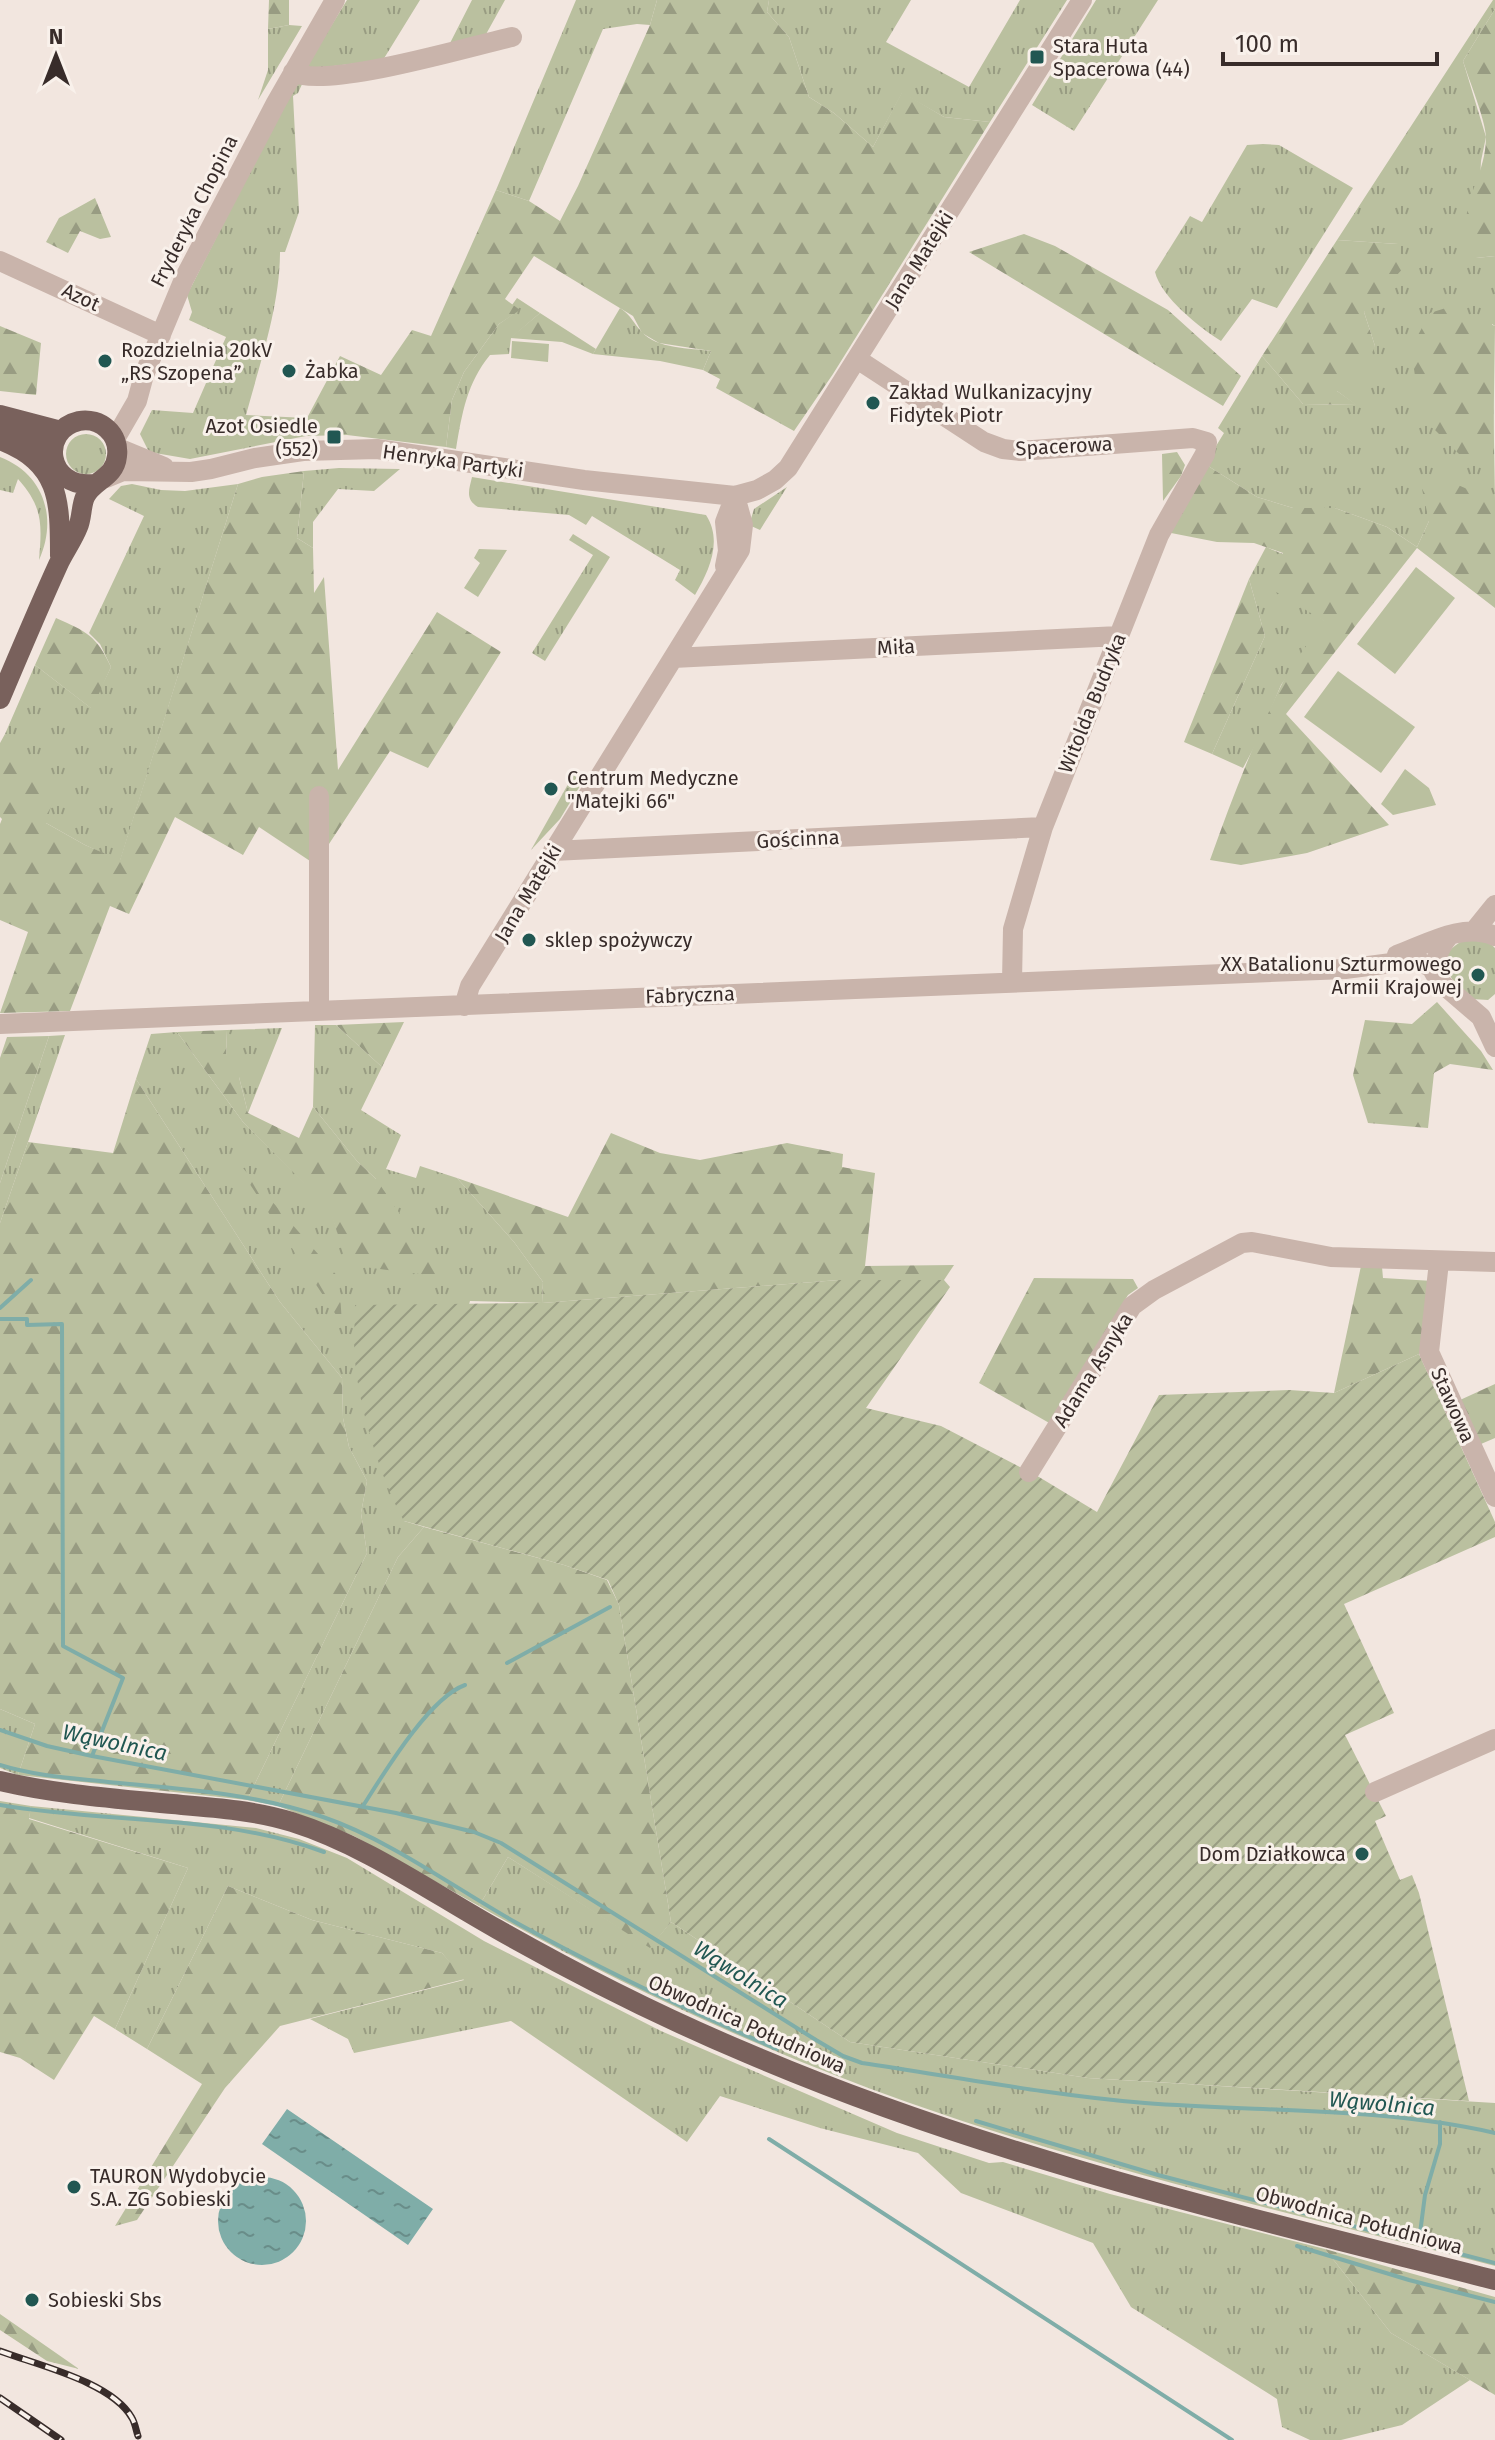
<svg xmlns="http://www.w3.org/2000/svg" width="1495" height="2440" font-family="'Fira Sans',sans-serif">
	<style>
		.grass { fill: url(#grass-tufts) }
		.forest { fill: url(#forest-firs) }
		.park { fill: #bac09f }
		.garden { fill: url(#garden-furrows) }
		.water { fill: url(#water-ripples) }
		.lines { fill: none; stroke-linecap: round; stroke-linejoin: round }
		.stream { stroke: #7fada8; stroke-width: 4 }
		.minor { stroke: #c9b4ab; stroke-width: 20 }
		.major { stroke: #79615c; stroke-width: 20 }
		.rail-casing { stroke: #382c2a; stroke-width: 7 }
		.rail { stroke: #f9f1eb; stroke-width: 4; stroke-dasharray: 12; stroke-linecap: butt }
		.poi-dot { fill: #215752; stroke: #f9f1eb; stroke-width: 3 }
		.labels { text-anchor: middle; stroke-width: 6; stroke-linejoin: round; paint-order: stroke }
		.poi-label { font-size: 20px; fill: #382c2a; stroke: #f9f1eb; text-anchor: start }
		.street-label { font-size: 20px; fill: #382c2a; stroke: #f9f1eb }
		.water-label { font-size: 22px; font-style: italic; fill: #215752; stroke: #f9f1eb }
	</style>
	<defs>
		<pattern id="grass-tufts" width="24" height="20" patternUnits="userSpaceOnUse" patternTransform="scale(2)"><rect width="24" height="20" fill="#bac09f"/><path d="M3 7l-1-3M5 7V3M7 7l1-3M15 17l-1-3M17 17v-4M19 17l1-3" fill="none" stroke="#989c82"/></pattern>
		<pattern id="forest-firs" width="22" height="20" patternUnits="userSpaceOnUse" patternTransform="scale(2)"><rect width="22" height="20" fill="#bac09f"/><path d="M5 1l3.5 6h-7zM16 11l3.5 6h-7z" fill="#989c82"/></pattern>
		<pattern id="garden-furrows" width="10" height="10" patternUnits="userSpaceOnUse" patternTransform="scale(2)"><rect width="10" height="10" fill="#bac09f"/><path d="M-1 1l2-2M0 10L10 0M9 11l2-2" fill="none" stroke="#989c82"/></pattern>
		<pattern id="water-ripples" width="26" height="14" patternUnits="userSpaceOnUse" patternTransform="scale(2)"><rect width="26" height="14" fill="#7fada8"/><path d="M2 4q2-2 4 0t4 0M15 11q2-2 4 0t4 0" fill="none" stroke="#698d89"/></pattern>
	</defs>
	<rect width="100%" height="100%" fill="#f2e6df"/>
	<path class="grass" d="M 347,0 L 420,0 L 383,60 L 309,69 L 298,93 L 293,96 L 299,212 L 285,252 L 280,252 C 280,306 260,363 246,415 L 307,418 L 306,436 L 190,459 L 149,452 L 140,434 L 152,410 L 193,413 L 226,337 L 189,320 L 192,312 L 187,295 L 290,93 Z
		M 472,0 L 505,0 L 485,36 L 448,47 Z
		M 576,0 L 657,0 L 650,25 L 637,24 L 603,29 L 529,201 L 496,190 Z
		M 769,0 L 911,0 L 886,42 L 969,87 L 1020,0 L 1067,0 L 990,122 L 944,117 L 902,93 L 873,147 L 834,113 L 809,97 L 789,37 L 767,12 Z
		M 1096,0 L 1158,0 L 1074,131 L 1032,105 Z
		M 1493,0 L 1495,0 L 1495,9 L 1463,61 L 1486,137 L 1481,161 L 1476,258 L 1495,256 L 1495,326 L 1492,324 L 1495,501 L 1429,521 L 1417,547 L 1387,527 L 1335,508 L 1293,508 L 1257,497 L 1205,464 L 1224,433 L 1218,428 L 1262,356 L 1303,404 L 1356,405 L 1337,391 L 1337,377 L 1375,346 L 1364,312 L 1398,244 L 1337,240 Z
		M 289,25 L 302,26 L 258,100 L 268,70 L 268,29 Z
		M 1263,144 L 1279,145 L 1353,188 L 1277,308 L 1252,299 L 1221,341 C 1200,328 1161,297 1155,272 L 1190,216 L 1202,222 L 1247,145 Z
		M 517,298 L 540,313 L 511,338 L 509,354 L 490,355 C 467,383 462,413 456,449 L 446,447 L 452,400 L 464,372 L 499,324 L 519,310 L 512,305 Z
		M 620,308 C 631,315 633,323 642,332 C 656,349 691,348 711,351 L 703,370 L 660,361 L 593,354 Z
		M66 454a20 20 0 1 1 40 0a20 20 0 1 1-40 0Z
		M 0,457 C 44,474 58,518 39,560 C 42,524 43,507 18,479 L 13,493 L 0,490 Z
		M 339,468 L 400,469 L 374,491 L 338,489 L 313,522 L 313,548 L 297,538 L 304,471 Z
		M 472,477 L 706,515 C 723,541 709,571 695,595 L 675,580 L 680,570 L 592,516 L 586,525 L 569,515 L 478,507 C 465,499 469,490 472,477 Z
		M 132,484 L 161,490 L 185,491 L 238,484 L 120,861 L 85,845 L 46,823 L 5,734 L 35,665 L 91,708 L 111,667 L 100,644 L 89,633 L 144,516 L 109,499 L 121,486 Z
		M 787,487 L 760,530 L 749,525 L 754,509 Z
		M 573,534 L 610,557 L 545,661 L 532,653 L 593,555 L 569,540 Z
		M 1266,547 L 1283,554 L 1308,610 L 1325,621 L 1281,685 L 1258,740 L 1243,768 L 1212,754 L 1265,636 L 1249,579 Z
		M 576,770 L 586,776 L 560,819 L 531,850 Z
		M 1464,940 L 1489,942 L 1495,948 L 1495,994 L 1488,1000 L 1472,999 C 1451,980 1428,959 1464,940 Z
		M 315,1025 L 336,1025 L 382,1067 L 361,1110 L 401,1135 L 386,1169 L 416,1178 L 420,1166 L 457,1178 L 514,1242 L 543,1282 L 542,1303 L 470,1301 L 404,1521 L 424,1527 L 398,1557 L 278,1806 L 247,1800 L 367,1553 L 361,1513 L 367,1481 L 349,1447 L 343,1418 L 342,1378 L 280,1302 L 136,1079 L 151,1034 L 177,1032 L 243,1122 L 330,1208 L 338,1234 L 376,1179 L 357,1161 L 313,1107 Z
		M 282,1028 L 248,1113 L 239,1077 L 226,1056 L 227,1030 Z
		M 65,1035 L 0,1223 L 0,1183 L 49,1036 Z
		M 0,1709 L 35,1724 L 18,1775 L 0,1768 Z
		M 31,1806 L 256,1828 L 299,1839 L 347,1858 L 484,1941 L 661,2031 L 897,2133 L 989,2163 L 1003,2162 L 1110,2194 L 1325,2249 L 1391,2333 L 1470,2380 L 1402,2425 L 1341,2440 L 1310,2440 L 1282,2427 L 1277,2399 L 1131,2307 L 1093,2243 L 961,2193 L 918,2153 L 820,2128 L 720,2096 L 687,2142 L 511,2021 L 354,2053 L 348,2039 L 310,2019 L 464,1980 L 442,1953 L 312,1920 L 228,1886 L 147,2049 L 115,2029 L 188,1868 L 29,1818 Z
		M 508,1857 L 650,1947 L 671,1922 L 850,2042 L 1088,2078 L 1495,2103 L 1495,2266 C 1298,2215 1099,2170 907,2102 C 758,2049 616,1983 479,1906 Z"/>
	<path class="forest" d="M 269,0 L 289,0 L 289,25 L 268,29 Z
		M 657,0 L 769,0 L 767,12 L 789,37 L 809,97 L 834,113 L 873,147 L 902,92 L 944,117 L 990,122 L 833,374 L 794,431 L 716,388 L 720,379 L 703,370 L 711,351 L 659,343 L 642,333 L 633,316 L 534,256 L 505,299 L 520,310 L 499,324 L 464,372 L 452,400 L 446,447 L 347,435 L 306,436 L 307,418 L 340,356 L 381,375 L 412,330 L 431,336 L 496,190 L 529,201 L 560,221 L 578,186 L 650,25 Z
		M 1495,9 L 1495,256 L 1476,258 C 1450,206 1485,186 1486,138 C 1486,121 1469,80 1463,61 Z
		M 95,198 L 111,237 L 100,239 L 80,231 L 68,253 L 46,242 L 59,218 Z
		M 1024,234 L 1055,246 L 1168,310 L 1241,376 L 1223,406 L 969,252 Z
		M 1337,240 L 1398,244 L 1405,266 L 1364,312 L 1375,346 L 1362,377 L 1337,377 L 1337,391 L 1357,405 L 1303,404 L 1262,356 Z
		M 1449,307 L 1495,326 L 1493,460 L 1461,456 L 1429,424 L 1417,390 L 1411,348 L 1430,313 Z
		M 540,313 L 596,349 L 593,354 L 562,342 L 510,338 Z
		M 0,326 L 41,343 L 36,395 L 0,391 Z
		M 1177,452 L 1185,465 L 1181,476 L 1163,501 L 1162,454 Z
		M 1205,464 L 1257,497 L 1293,508 L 1335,508 L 1387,527 L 1417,547 L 1429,521 L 1422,489 L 1451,482 L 1495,501 L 1495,608 L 1417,548 L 1286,714 L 1389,825 L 1307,853 L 1241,865 L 1210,860 C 1231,801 1253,744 1280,688 C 1291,664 1310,642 1324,621 L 1268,587 L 1283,553 L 1254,543 L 1217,542 L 1166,532 Z
		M 304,471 L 297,538 L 313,548 L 314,593 L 324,577 L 338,770 L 437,612 L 501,652 L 428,768 L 390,751 L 329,844 L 310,861 L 259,827 L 243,855 L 175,817 L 129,914 L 110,906 L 70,1011 L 0,1013 L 28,932 L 0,920 L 0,824 L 2,819 L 0,817 L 0,743 L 5,734 L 52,803 L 46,823 L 85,845 L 120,860 L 238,484 L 262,477 Z
		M 1249,579 L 1265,636 L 1212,754 L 1184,742 Z
		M 56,618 C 87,632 96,635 111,667 L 92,709 L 35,665 Z
		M 1437,1002 L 1481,1051 L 1493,1070 L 1450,1064 L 1434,1073 L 1428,1128 L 1368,1123 L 1353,1075 L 1365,1020 L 1412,1024 Z
		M 404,1022 L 382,1067 L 336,1025 Z
		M 227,1030 L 226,1056 L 248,1057 L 239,1077 L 248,1113 L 299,1138 L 313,1107 L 357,1161 L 376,1179 L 443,1277 L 348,1265 L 329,1208 L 243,1122 L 177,1032 Z
		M 49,1036 L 0,1183 L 0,1058 L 7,1037 Z
		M 136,1079 L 280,1302 L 342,1378 L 343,1418 L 349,1447 L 367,1481 L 361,1513 L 367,1553 L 247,1800 L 18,1775 L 35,1724 L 0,1709 L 0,1223 L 28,1142 L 113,1153 Z
		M 611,1133 L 660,1153 L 700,1160 L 787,1143 L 843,1154 L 842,1167 L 875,1173 L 865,1266 L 954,1265 L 944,1280 L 839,1280 L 542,1303 L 543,1282 L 514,1242 L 457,1178 L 568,1217 Z
		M 228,1151 L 339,1278 L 342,1324 Z
		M 1361,1266 L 1382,1267 L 1383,1278 L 1433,1281 L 1426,1347 L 1419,1354 L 1334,1393 Z
		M 1034,1278 L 1133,1279 L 1138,1288 L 1128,1295 L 1051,1424 L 979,1383 Z
		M 1495,1384 L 1495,1438 L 1481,1444 L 1460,1400 Z
		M 424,1527 L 564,1565 L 607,1580 L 619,1605 L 671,1922 L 650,1948 L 508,1857 L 479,1906 L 354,1836 L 278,1806 L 398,1557 Z
		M 0,1801 L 31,1806 L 29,1819 L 188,1868 L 115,2029 L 94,2016 L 54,2080 L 20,2058 L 0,2052 Z
		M 228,1886 L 312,1920 L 442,1953 L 465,1979 L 280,2026 L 225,2088 L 137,2220 L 115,2226 L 202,2084 L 147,2049 Z
		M 1325,2249 L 1495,2297 L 1495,2395 L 1391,2333 Z
		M 0,2314 L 79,2369 L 47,2361 L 0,2330 Z"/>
	<path class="park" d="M 512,341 L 549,344 L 548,362 L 511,358 Z
		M 479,549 L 507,550 L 478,597 L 464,588 L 480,563 L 474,558 Z
		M 1416,567 L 1455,598 L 1395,674 L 1357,644 Z
		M 1338,671 L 1415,727 L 1381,773 L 1304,717 Z
		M 1405,769 L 1429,788 L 1436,805 L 1393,815 L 1381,804 Z"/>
	<path class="garden" d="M 839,1280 L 944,1280 L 950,1287 L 866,1408 L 941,1426 L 1039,1477 L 1097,1512 L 1159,1395 L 1289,1390 L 1334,1393 L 1419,1354 L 1495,1522 L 1495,1537 L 1344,1604 L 1394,1713 L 1345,1735 L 1386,1816 L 1375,1821 L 1400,1880 L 1412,1875 L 1419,1893 L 1469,2101 L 1088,2078 L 850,2042 L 671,1922 L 619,1605 L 608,1580 L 564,1565 L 404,1521 C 381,1480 359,1408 355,1361 C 353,1342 355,1323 355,1305 L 542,1303 Z"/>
	<path class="water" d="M 287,2109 L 433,2209 L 408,2245 L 262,2144 Z
		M218 2221a44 44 0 1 1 88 0a44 44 0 1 1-88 0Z"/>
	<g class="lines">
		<path class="stream" d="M 0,1308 L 31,1280
			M 0,1319 L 27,1319 L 27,1325 L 62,1324 L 63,1646 L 123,1678 L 92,1756
			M 507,1663 L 610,1607
			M 0,1730 L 47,1746 L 92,1756 L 396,1813 L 474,1832 L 501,1843 L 816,2040 L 843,2056 L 862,2063 C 956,2077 1050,2095 1145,2103 C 1261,2112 1381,2107 1495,2133
			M 0,1765 C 35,1776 71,1778 108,1782 C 181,1789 253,1793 323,1817 C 390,1840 453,1887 515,1922 C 600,1969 687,2010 777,2049
			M 0,1805 C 110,1824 217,1813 324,1852
			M 363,1806 C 384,1773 429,1698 465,1685
			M 976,2121 L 1158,2175 L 1495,2263
			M 769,2139 L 1232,2440
			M 1419,2241 L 1425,2195 L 1440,2144 L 1440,2122
			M 1297,2246 L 1409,2280 L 1495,2302"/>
		<path class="minor" d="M 293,72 C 324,90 471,46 512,37
			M 0,261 L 161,335
			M 857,359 L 984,442 L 1003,449 L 1020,451 L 1193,438 L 1207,442 L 1205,454 L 1159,535 L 1043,827 L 1013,929 L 1012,982
			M 115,439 L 137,401 L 144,375 L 184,279 L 276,103 L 335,0
			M 118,448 L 164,467
			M 106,478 L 123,471 L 191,472 L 211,469 L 255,458 L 303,451 L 377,449 L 584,480 L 735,496 L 757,490 L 775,480 L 788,468 L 1082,0
			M 725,566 L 728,551 L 725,522 L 735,496
			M 673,658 L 1119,636
			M 553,851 L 1043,827
			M 1474,931 L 1495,905
			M 1450,935 C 1437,949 1434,962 1439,981 L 1481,1017 L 1495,1047
			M 1397,955 C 1427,944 1463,922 1495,936
			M 464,1006 L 470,986 L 740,550 L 743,525 L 735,496
			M 319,1011 L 319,796
			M 0,1024 L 1345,969 L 1415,960 L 1431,967 L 1439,981
			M 1439,1262 L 1429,1352 L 1495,1497
			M 1029,1472 L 1132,1306 L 1154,1290 L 1242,1243 L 1252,1242 L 1331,1257 L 1495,1262
			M 1375,1792 L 1495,1739"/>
		<path class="major" d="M 0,415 L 61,431
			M 4,433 L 33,439 L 53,452
			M 0,440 C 60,463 60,500 60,556
			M 0,699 C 19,654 38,609 58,565 C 64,552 73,540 78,527 C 82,518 81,506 85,497 C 93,480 115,478 117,456 C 120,434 100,417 79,421 C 39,430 46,489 94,484
			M 0,1781 C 59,1795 121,1799 182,1805 C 219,1808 256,1811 292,1822 C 365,1845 431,1892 497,1929 C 578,1975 661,2017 747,2053 C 987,2156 1243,2216 1495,2280"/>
		<g class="rail-casing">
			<path id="rail" d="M 0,2351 C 37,2365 112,2382 132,2418 C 135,2423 136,2430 138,2436
				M 0,2398 L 61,2440"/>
		</g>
		<use href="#rail" class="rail"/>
	</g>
	<g class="poi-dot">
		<rect x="1029" y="49" width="16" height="16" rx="4"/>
		<circle cx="105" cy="361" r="8"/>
		<circle cx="289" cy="371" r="8"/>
		<circle cx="873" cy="403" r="8"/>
		<rect x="326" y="429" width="16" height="16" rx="4"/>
		<circle cx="551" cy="789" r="8"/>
		<circle cx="529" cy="940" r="8"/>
		<circle cx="1478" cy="975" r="8"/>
		<circle cx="1362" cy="1854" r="8"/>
		<circle cx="74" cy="2187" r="8"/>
		<circle cx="32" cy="2300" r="8"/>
	</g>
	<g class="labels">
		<g class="poi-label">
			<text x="1053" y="53">Stara Huta<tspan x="1053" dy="23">Spacerowa (44)</tspan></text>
			<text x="121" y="357">Rozdzielnia 20kV<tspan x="121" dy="23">„RS Szopena”</tspan></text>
			<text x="305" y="378">Żabka</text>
			<text x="889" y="399">Zakład Wulkanizacyjny<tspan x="889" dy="23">Fidytek Piotr</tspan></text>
			<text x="318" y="433" text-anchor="end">Azot Osiedle<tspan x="318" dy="23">(552)</tspan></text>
			<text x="567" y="785">Centrum Medyczne<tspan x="567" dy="23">"Matejki 66"</tspan></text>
			<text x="545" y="947">sklep spożywczy</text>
			<text x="1462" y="971" text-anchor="end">XX Batalionu Szturmowego<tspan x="1462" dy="23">Armii Krajowej</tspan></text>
			<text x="1346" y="1861" text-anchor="end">Dom Działkowca</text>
			<text x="90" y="2183">TAURON Wydobycie<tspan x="90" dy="23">S.A. ZG Sobieski</tspan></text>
			<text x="48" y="2307">Sobieski Sbs</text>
		</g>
		<g class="street-label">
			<text transform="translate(194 211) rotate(-63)" y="7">Fryderyka Chopina</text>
			<text transform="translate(919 260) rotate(-58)" y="7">Jana Matejki</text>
			<text transform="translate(81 297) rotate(25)" y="7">Azot</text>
			<text transform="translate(1064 446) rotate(-3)" y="7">Spacerowa</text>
			<text transform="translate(453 461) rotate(8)" y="7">Henryka Partyki</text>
			<text transform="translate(896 647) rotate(-3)" y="7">Miła</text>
			<text transform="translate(1092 703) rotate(-68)" y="7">Witolda Budryka</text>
			<text transform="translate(798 839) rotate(-3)" y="7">Gościnna</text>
			<text transform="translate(528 893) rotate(-59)" y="7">Jana Matejki</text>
			<text transform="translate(690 995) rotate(-2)" y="7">Fabryczna</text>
			<text transform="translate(1093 1370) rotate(-58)" y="7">Adama Asnyka</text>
			<text transform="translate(1453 1405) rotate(66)" y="7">Stawowa</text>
			<text transform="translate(747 2024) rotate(24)" y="7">Obwodnica Południowa</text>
			<text transform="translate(1359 2220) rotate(15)" y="7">Obwodnica Południowa</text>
		</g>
		<g class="water-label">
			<text transform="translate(115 1742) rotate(12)" y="8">Wąwolnica</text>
			<text transform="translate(741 1974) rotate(32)" y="8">Wąwolnica</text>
			<text transform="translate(1382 2103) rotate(5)" y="8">Wąwolnica</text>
		</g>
	</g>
	<g transform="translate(56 56)" stroke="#f9f1eb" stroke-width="6" paint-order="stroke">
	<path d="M0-6L14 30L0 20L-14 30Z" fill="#382c2a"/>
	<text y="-12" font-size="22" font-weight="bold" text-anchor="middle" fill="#382c2a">N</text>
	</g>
	<path d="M1223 52v12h214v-12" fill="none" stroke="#382c2a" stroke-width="4"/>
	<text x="1235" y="52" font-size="24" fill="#382c2a" stroke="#f9f1eb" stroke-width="6" paint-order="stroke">100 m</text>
</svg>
